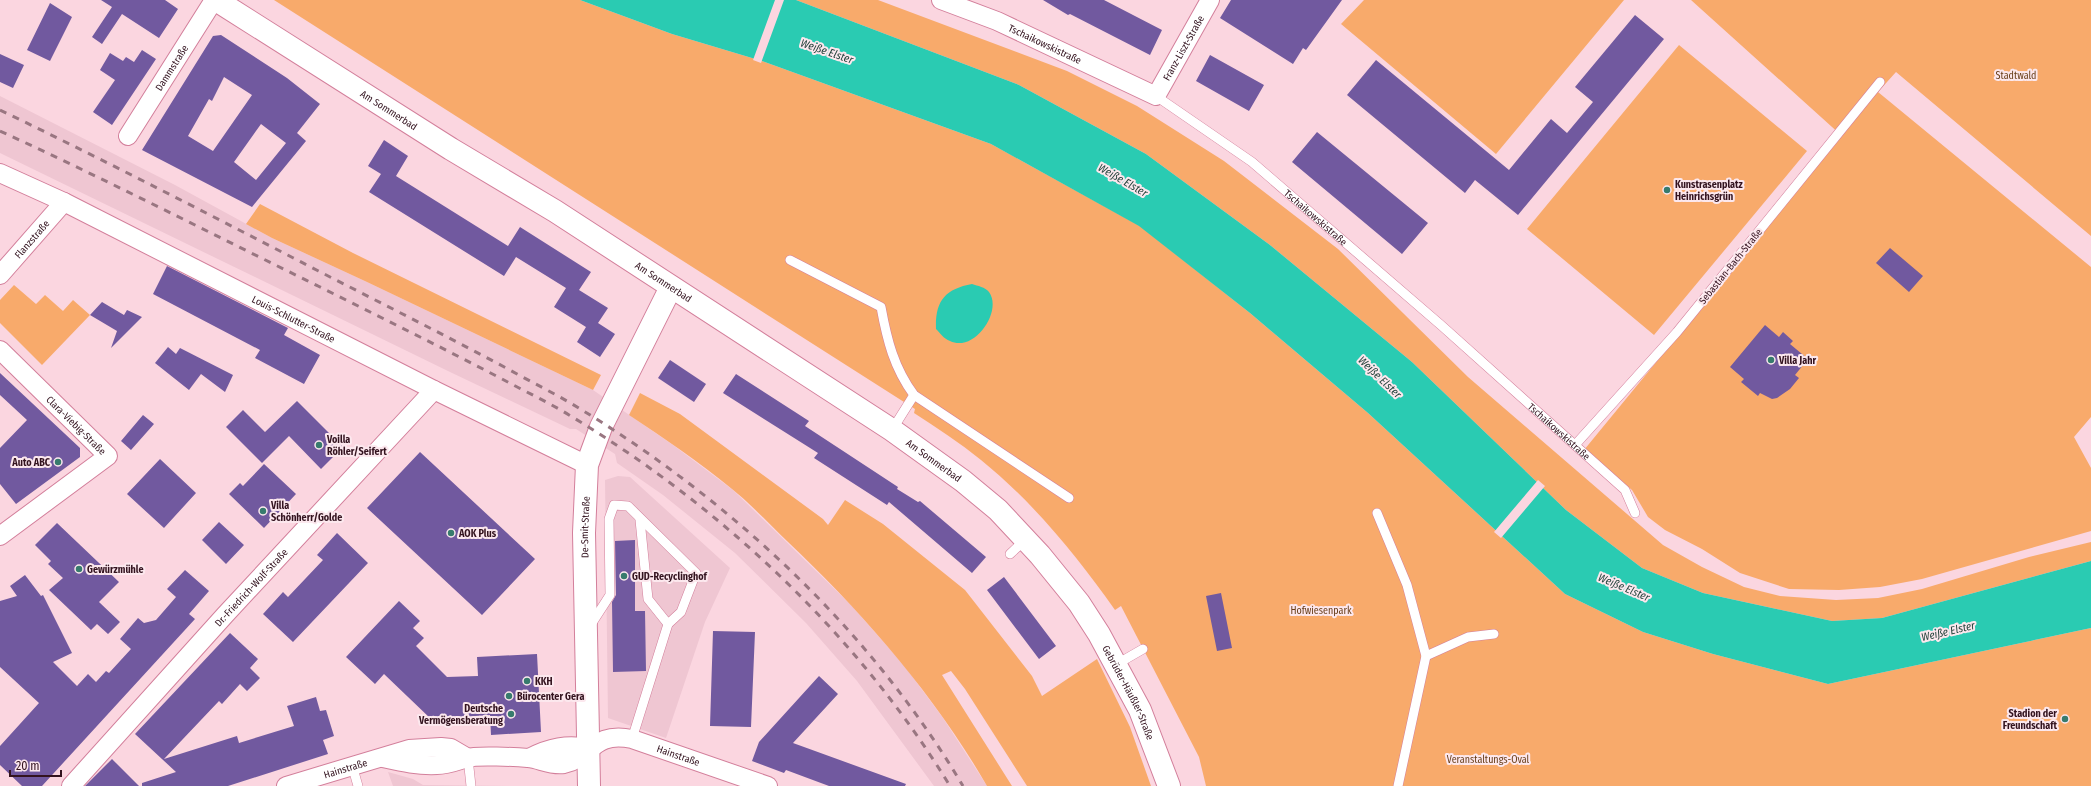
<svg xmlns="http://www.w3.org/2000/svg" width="2091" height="786" font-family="'Fira Sans Condensed',sans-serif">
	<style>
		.built { fill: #efc6d2 }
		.green { fill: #f8aa6b }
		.water { fill: #2acbb2 }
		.pier { fill: #fbd6e0 }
		.building { fill: #71599f; fill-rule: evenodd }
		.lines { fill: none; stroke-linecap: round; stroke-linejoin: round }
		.service-casing { stroke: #d37f9b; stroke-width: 10 }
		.minor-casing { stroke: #d37f9b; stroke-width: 20 }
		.secondary-casing { stroke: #d37f9b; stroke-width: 24 }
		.service { stroke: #fff; stroke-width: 9 }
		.minor { stroke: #fff; stroke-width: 18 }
		.secondary { stroke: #fff; stroke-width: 22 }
		.rail { stroke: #997681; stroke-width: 3; stroke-dasharray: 7 7; stroke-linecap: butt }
		.poi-dot { fill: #377b6d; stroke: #fce8ee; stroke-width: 1.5 }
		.labels { text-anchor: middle; stroke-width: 4; stroke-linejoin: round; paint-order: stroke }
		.street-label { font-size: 10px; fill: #33131f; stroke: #fce8ee }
		.park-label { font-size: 10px; fill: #673d18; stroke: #fce8ee }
		.poi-label { font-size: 10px; font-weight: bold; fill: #33131f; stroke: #fce8ee; text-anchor: start }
		.water-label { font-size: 11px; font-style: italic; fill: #23423b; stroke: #fce8ee }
	</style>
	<rect width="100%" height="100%" fill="#fbd6e0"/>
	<path class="built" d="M 0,96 L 175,185 L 272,238 L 367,282 L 593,390 L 673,445 L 733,490 L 851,605 L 903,664 L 943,718 L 987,786 L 934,786 L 857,681 L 806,623 L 735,553 L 663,495 L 617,463 L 615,454 L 576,429 L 570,429 L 450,372 L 0,153 Z
		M 618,476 L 630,477 L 730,568 L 705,622 L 666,738 L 608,718 L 605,480 Z
		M 388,772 L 413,779 L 423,785 L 511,786 L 393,786 Z"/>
	<path class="green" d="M 274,0 L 580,0 L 672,34 L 762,61 L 991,144 L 1140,226 L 1250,313 L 1368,413 L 1565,594 L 1643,632 L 1713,654 L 1828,684 L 2091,628 L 2091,786 L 1206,786 L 1199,757 L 1121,606 L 1115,610 C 1077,556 1033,502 981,460 C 960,443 937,428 914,413 L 915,409 Z
		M 796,0 L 878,0 L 1067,71 L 1137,106 L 1224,161 L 1338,249 L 1468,377 L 1663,545 L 1702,567 L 1744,587 L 1780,596 L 1836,600 L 1878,598 L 1922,589 L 2029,557 L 2091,542 L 2091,561 L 1882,618 L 1832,621 L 1703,593 L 1642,568 L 1566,510 L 1412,362 L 1270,245 L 1146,154 L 1019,85 Z
		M 1364,0 L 1624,0 L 1496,154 L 1341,24 Z
		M 1691,0 L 2091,0 L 2091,236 L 1896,72 L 1878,92 L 2091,267 L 2091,417 L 2074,437 L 2091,468 L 2091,531 L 1922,579 L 1880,587 L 1839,590 L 1789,589 L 1740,573 L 1702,549 L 1665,530 L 1648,517 L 1632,490 L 1584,450 L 1842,136 Z
		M 1679,45 L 1807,151 L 1654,335 L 1527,229 Z
		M 260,204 L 353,253 L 601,375 L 593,390 L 367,282 L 272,238 L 246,224 Z
		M 14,285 L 36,304 L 45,295 L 63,311 L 73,300 L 90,315 L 42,365 L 0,323 L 0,300 Z
		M 640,393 L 680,414 L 823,519 L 828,525 L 845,500 L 883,524 L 965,590 L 1032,676 L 1042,696 L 1097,659 L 1130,727 L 1151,786 L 1027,786 L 965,689 L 951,671 L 942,675 L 1012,786 L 987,786 C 934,694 863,613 787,541 C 769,524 751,504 732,489 C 699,462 664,438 629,415 Z"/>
	<path class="water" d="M 580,0 L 796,0 L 1019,85 L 1146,154 L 1270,245 L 1412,362 L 1566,510 L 1642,568 L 1703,593 L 1832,621 L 1882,618 L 2091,561 L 2091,628 L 1828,684 L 1713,654 L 1643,632 L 1565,594 L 1368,413 L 1250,313 L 1139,226 L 991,144 L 762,61 L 672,34 Z
		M 972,284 C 978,286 985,287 989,292 C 1003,311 974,353 950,341 C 944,339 940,333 936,329 C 935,301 945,289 972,284 Z"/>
	<path class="pier" d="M 775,0 L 784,0 L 761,63 L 753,60 Z
		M 1538,480 L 1545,486 L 1501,538 L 1494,532 Z"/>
	<path class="building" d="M 101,0 L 165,0 L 178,9 L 159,38 L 122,14 L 102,44 L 92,37 L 112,7 Z
		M 1043,0 L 1104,0 L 1162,30 L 1150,55 L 1070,14 L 1068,15 Z
		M 1231,0 L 1342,0 L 1306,50 L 1303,48 L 1293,64 L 1220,18 Z
		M 50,3 L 72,17 L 50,61 L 27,50 Z
		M 1635,15 L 1664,39 L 1518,215 L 1475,180 L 1465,193 L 1347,95 L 1376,60 L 1509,170 L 1551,119 L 1567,133 L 1593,102 L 1575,87 Z
		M 221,35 L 287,78 L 320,104 L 297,133 L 306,141 L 252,207 L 142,150 L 213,36 ZM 224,77 L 252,95 L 213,151 L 188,136 L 209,99 L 212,101 ZM 261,124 L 286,143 L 256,180 L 234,162 Z
		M 142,50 L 156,59 L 112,125 L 93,112 L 115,80 L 100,70 L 110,53 L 123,61 L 126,57 L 134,62 Z
		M 0,54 L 24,65 L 13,88 L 0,82 Z
		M 1210,55 L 1264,85 L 1249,111 L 1196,81 Z
		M 1317,132 L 1428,223 L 1402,254 L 1292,162 Z
		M 384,140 L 408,156 L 396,176 L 508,246 L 520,227 L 591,272 L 579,290 L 608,308 L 598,323 L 615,334 L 600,357 L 577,342 L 586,327 L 554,307 L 566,288 L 516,257 L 504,276 L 369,192 L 381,174 L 368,166 Z
		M 1890,248 L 1923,276 L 1909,292 L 1876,263 Z
		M 167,266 L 288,328 L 284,335 L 320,355 L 304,384 L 255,358 L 260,350 L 153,294 Z
		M 102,302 L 124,315 L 127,310 L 142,317 L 111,348 L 117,331 L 90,315 Z
		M 1765,325 L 1779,337 L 1783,332 L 1793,341 L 1790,344 L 1808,359 L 1795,375 L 1799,378 L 1790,389 L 1777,398 L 1772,399 L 1760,393 L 1758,396 L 1741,382 L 1744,379 L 1730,367 Z
		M 168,347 L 176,354 L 180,348 L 233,375 L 225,392 L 201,374 L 189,390 L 155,363 Z
		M 670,360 L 706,384 L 694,402 L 658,378 Z
		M 0,373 L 80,448 L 80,457 L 16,504 L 0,484 L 0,448 L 27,420 L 0,395 Z
		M 736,374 L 809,421 L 805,426 L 898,487 L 897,489 L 918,502 L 920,501 L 986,557 L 972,573 L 889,502 L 887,505 L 814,458 L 818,453 L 723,393 Z
		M 297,401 L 343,447 L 321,469 L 289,436 L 262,463 L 226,427 L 243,410 L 265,432 Z
		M 143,415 L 154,424 L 131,450 L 121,441 Z
		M 420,452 L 535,559 L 482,615 L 367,508 Z
		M 160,459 L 196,493 L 164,528 L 127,494 Z
		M 264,464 L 296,494 L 264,528 L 229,494 L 240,483 L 243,486 Z
		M 219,522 L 244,545 L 226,564 L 202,540 Z
		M 57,523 L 119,582 L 99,602 L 120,622 L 108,634 L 97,624 L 91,630 L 49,590 L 63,578 L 48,564 L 51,561 L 35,545 Z
		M 337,533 L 368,563 L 293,642 L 263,614 L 283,592 L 288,597 L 323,560 L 317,555 Z
		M 635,540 L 635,611 L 645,611 L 646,671 L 613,672 L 612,602 L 616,595 L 615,541 Z
		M 185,570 L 209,591 L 189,614 L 195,619 L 42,786 L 22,786 L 0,765 L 0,746 L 39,703 L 0,667 L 0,601 L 17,596 L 10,586 L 25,575 L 41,596 L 43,595 L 72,653 L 53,662 L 77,686 L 88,674 L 96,682 L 106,671 L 109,673 L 131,649 L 120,639 L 138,618 L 144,623 L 156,620 L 176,597 L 167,589 Z
		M 1004,577 L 1056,646 L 1039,659 L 987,590 Z
		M 1221,593 L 1232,648 L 1217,651 L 1206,596 Z
		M 399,601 L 420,621 L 413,628 L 424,638 L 416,646 L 447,677 L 478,676 L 477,657 L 537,654 L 541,732 L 491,735 L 490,715 L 431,719 L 384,674 L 375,684 L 346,657 Z
		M 713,631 L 755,632 L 751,727 L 710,726 Z
		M 230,633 L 258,659 L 250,668 L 260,678 L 247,691 L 240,684 L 222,704 L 219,701 L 164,759 L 237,736 L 239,743 L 294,726 L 287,706 L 316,697 L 320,711 L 326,710 L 334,736 L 323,740 L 328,754 L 228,786 L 142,786 L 142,783 L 176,772 L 135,734 Z
		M 819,676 L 838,694 L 793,743 L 906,784 L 905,786 L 829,786 L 786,770 L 784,773 L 752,761 L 759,742 Z
		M 112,759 L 139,786 L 85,786 Z"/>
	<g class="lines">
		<g class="service-casing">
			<g id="service">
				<path id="s1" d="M 1156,96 L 1252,162 L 1442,326 L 1625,490 L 1635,513"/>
				<path d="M 790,260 L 881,307 C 887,340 894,368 914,395 L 1069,498"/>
				<path d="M 892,430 L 914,395"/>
				<path d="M 1575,445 L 1677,332 L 1880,82"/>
				<path d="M 1377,513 L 1407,585 L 1426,656 L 1398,786"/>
				<path d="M 640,520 L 648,599 L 668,624"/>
				<path d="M 1010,554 L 1026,539"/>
				<path d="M 590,626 L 610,595 L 609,519 L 614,505 L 628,506 L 696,573 L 681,612 L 668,624 L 632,739"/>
				<path d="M 1426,656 L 1468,637 L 1494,634"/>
				<path d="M 1117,664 L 1143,649"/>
				<path d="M 468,758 L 471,786"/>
				<path d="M 352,765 L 358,786"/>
			</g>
		</g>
		<g class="minor-casing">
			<g id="minor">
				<path id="s2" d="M 941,0 L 997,21 L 1156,96 L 1210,0"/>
				<path id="s3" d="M 128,136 L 214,0"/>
				<path id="s4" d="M 0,173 L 64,202 L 434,390 L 587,465"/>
				<path id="s5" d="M 0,275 L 64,202"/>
				<path id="s6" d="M 0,350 L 108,456 L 0,536"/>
				<path id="s7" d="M 383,758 C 401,762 418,766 437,765 C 448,765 457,761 467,758 C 476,755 517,757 528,758 C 540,759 550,766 564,764 C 593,758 591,731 632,739 L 768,786"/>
				<path d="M 529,758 C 550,747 567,744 589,748"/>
				<path id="s8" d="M 71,786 L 225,615 L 434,390"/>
				<path id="s9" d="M 286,786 L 409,749 L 441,747 L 451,748 L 468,758"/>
			</g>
		</g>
		<g class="secondary-casing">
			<g id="secondary">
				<path id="s10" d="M 216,0 L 451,149 L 555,211 L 892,430 L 963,481 L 998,510 L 1040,555 L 1079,603 L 1099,634 L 1140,710 L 1169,786"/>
				<path id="s11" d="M 589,786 L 584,533 L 587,465 L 601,427 L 671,287"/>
			</g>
		</g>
		<use href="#service" class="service"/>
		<use href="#minor" class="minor"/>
		<use href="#secondary" class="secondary"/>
		<path class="rail" d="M 0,110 C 112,164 222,221 332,278 C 391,308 450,338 508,369 C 533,383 558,395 582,410 C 735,504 871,631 963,786
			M 0,131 C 107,180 212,234 318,286 C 380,317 441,347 502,379 C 524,391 548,402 569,415 C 722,507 857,634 950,786"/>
	</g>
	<g class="poi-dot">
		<circle cx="1667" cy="190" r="4"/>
		<circle cx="1771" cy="360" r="4"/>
		<circle cx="319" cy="445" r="4"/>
		<circle cx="58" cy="462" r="4"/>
		<circle cx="263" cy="511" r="4"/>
		<circle cx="451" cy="533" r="4"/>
		<circle cx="79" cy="569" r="4"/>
		<circle cx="624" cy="576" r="4"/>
		<circle cx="527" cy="681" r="4"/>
		<circle cx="509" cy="696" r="4"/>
		<circle cx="511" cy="714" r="4"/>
		<circle cx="2065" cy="719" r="4"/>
	</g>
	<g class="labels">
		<g class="street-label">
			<text dy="4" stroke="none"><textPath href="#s2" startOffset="113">Tschaikowskistraße</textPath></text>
			<text dy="4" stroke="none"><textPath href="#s2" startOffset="291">Franz-Liszt-Straße</textPath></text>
			<text dy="4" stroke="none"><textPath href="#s3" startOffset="81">Dammstraße</textPath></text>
			<text dy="4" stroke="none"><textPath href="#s10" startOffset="205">Am Sommerbad</textPath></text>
			<text dy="4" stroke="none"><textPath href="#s1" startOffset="201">Tschaikowskistraße</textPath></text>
			<text dy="4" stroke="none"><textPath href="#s5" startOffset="48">Flanzstraße</textPath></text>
			<text transform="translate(1730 266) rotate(-51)" y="4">Sebastian-Bach-Straße</text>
			<text dy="4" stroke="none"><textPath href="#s10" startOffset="529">Am Sommerbad</textPath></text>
			<text dy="4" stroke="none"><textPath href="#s4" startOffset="328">Louis-Schlutter-Straße</textPath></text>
			<text dy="4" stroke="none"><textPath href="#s6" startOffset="107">Clara-Viebig-Straße</textPath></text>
			<text dy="4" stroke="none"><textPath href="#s1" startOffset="525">Tschaikowskistraße</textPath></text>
			<text dy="4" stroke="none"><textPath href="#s10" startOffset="853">Am Sommerbad</textPath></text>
			<text dy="4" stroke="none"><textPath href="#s11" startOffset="259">De-Smit-Straße</textPath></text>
			<text dy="4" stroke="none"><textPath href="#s8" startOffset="268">Dr.-Friedrich-Wolf-Straße</textPath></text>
			<text dy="4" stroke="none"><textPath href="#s10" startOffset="1160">Gebrüder-Häußler-Straße</textPath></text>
			<text dy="4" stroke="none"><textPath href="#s7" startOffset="308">Hainstraße</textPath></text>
			<text dy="4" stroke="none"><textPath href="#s9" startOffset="62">Hainstraße</textPath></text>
		</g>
		<g class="park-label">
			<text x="2016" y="79">Stadtwald</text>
			<text x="1321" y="614">Hofwiesenpark</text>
			<text x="1488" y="763">Veranstaltungs-Oval</text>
		</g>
		<g class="poi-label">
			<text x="1675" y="188">Kunstrasenplatz<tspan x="1675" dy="12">Heinrichsgrün</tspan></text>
			<text x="1779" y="364">Villa Jahr</text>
			<text x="327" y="443">Voilla<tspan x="327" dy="12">Röhler/Seifert</tspan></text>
			<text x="50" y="466" text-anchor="end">Auto ABC</text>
			<text x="271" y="509">Villa<tspan x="271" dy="12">Schönherr/Golde</tspan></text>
			<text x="459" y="537">AOK Plus</text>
			<text x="87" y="573">Gewürzmühle</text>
			<text x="632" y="580">GUD-Recyclinghof</text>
			<text x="535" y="685">KKH</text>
			<text x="517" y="700">Bürocenter Gera</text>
			<text x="503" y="712" text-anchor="end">Deutsche<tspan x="503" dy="12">Vermögensberatung</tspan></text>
			<text x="2057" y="717" text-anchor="end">Stadion der<tspan x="2057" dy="12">Freundschaft</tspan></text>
		</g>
		<g class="water-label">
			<text transform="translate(827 51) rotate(19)" y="4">Weiße Elster</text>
			<text transform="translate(1123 180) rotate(30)" y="4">Weiße Elster</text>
			<text transform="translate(1380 377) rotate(44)" y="4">Weiße Elster</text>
			<text transform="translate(1624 587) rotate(23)" y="4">Weiße Elster</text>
			<text transform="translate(1948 631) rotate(-13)" y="4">Weiße Elster</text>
		</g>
	</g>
	<path d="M10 770v6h51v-6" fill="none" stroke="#33131f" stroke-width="2"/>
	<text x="16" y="770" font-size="12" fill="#33131f" stroke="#fce8ee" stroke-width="3" paint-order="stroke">20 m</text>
</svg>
